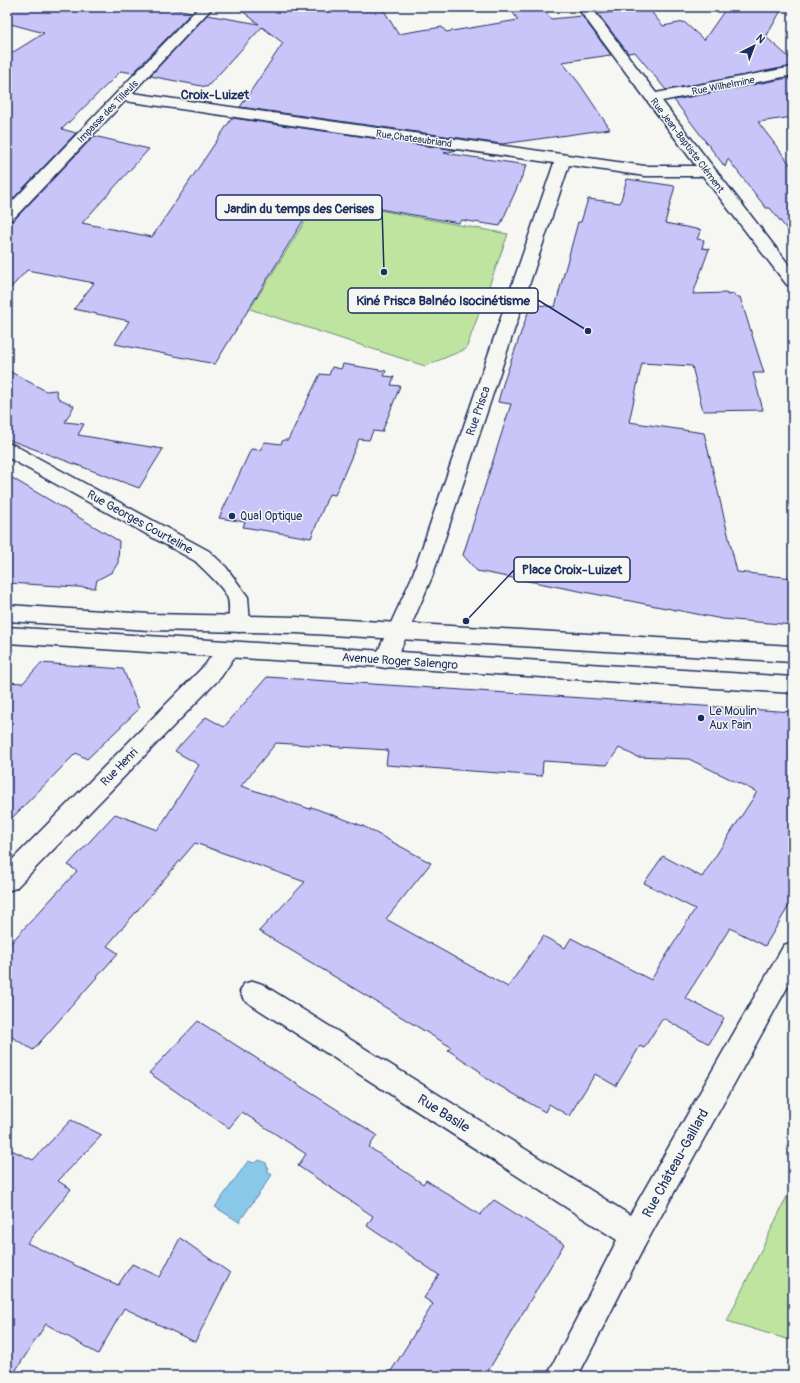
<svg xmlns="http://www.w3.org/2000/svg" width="800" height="1383" font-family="Pangolin,sans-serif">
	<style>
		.green { fill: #bee49f; stroke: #6c8a7e }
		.water { fill: #8ac8ea; stroke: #5e8bb2 }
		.building { fill: #cac5f8; stroke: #1b2f5e; fill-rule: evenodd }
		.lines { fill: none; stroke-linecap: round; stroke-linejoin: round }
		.minor-casing { stroke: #1b2f5e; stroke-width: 3 }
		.major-casing { stroke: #1b2f5e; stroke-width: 3 }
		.minor { fill: #f6f6f2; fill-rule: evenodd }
		.major { fill: #f6f6f2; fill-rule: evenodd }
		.poi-dot { fill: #1b2f5e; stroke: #f6f6f2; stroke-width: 1.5 }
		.labels { text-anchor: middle; stroke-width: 3; stroke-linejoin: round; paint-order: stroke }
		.far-street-label { font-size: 10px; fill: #1b2f5e; stroke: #f6f6f2 }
		.street-label { font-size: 12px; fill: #1b2f5e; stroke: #f6f6f2 }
		.poi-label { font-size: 12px; fill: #1b2f5e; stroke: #f6f6f2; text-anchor: start }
		.far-district-label { font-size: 13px; font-weight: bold; fill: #1b2f5e; stroke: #f6f6f2 }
		.near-street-label { font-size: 14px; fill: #1b2f5e; stroke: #f6f6f2 }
		.leader { fill: none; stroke: #1b2f5e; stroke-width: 1.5 }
		.callout-dot { fill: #1b2f5e; stroke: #f6f6f2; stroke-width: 1.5 }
		.callout { fill: #f6f6f2; stroke: #1b2f5e; stroke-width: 1.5 }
		.callout-label { font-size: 13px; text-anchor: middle; font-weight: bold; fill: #1b2f5e }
	</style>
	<rect width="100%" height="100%" fill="#f6f6f2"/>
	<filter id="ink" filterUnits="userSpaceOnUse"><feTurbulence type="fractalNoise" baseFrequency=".025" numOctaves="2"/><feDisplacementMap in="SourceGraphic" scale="8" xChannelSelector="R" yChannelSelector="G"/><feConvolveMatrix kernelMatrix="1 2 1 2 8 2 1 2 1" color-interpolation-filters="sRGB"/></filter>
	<g filter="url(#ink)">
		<path class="green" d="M 319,199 L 508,234 L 466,349 L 425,366 L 250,309 Z
			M 793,1184 L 793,1341 L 727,1321 Z"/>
		<path class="water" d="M 260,1160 L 266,1163 L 268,1169 L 267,1171 L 272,1175 L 239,1222 L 215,1207 L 248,1161 L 254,1163 Z"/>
		<path class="building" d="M 7,7 L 163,7 L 192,12 L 133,73 L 121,71 L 62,129 L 76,133 L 7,205 L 7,56 L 44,33 L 7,23 Z
			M 237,7 L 382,7 L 398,34 L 442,27 L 446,32 L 518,20 L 509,7 L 542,7 L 551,19 L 582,16 L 611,55 L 562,62 L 579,83 L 610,129 L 502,144 L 240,107 L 283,43 L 262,27 L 207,87 L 150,76 L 207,15 L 259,24 Z
			M 727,7 L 783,7 L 766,37 L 793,61 L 793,66 L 666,90 L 635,52 L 628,53 L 598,14 L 648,8 L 663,26 L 684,22 L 704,40 Z
			M 793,77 L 793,117 L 758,122 L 793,168 L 793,237 L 770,208 L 766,208 L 728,159 L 725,167 L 674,100 Z
			M 232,118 L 457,150 L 444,153 L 527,165 L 500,226 L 461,220 L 459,223 L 317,198 L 215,364 L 115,344 L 129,321 L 74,309 L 94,283 L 27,270 L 7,292 L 7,222 L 14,220 L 94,136 L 149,149 L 82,223 L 152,237 Z
			M 627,179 L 675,186 L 665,223 L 701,230 L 697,239 L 704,240 L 702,248 L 709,249 L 693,294 L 727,293 L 727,295 L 734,294 L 735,297 L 740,297 L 764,373 L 753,373 L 763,410 L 703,411 L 692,366 L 642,363 L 629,422 L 704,433 L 737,572 L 793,578 L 793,625 L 722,619 L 477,571 L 463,555 L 511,404 L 498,402 L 503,384 L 531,304 L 555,307 L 578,222 L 581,222 L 588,199 L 620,203 Z
			M 343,364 L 386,371 L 384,376 L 394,377 L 391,385 L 400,386 L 382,432 L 373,431 L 369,440 L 359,439 L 335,495 L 329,494 L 311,538 L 243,527 L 245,522 L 219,518 L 251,449 L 260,450 L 265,442 L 281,444 L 283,440 L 288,440 L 320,374 L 329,375 L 332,367 L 341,369 Z
			M 7,370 L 46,391 L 56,390 L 58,398 L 74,406 L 65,422 L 84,424 L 78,435 L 163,449 L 139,488 L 7,439 Z
			M 7,475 L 119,541 L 118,563 L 112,572 L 97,580 L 95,588 L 7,583 Z
			M 41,663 L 123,669 L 139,709 L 87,759 L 76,753 L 7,823 L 7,682 L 23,683 Z
			M 267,677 L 793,712 L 793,899 L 765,946 L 730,928 L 685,998 L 724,1018 L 709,1044 L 663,1018 L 644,1048 L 640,1046 L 616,1086 L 595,1074 L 569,1116 L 549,1104 L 545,1112 L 479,1074 L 481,1072 L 448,1050 L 451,1047 L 259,931 L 305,882 L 195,843 L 107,946 L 118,953 L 33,1050 L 7,1034 L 7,947 L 77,871 L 68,865 L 115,814 L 158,830 L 199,765 L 175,751 L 206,717 L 224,727 ZM 276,743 L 388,750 L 386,765 L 542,776 L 543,761 L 607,765 L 619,748 L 637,757 L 689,759 L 757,792 L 702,877 L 663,856 L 644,883 L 695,909 L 651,980 L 571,938 L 565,948 L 543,936 L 508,987 L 386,919 L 431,863 L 363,826 L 311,807 L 310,809 L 241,786 Z
			M 198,1021 L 377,1135 L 369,1147 L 423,1184 L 426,1180 L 480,1215 L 494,1200 L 564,1244 L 485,1376 L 388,1376 L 433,1304 L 424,1298 L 439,1275 L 367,1226 L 373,1216 L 298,1166 L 306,1154 L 242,1112 L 229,1128 L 149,1073 Z
			M 71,1120 L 102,1135 L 58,1181 L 71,1189 L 27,1243 L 118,1285 L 132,1264 L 160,1277 L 180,1238 L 230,1273 L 195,1342 L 124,1308 L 98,1354 L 46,1324 L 12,1376 L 7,1376 L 7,1148 L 33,1160 Z"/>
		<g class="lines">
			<g class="minor-casing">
				<path id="minor" d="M 199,7 L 213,7 L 132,93 L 645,166 L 696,166 L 577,7 L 591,7 L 656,93 L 793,67 L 793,75 L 662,101 L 793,270 L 793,286 L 787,285 L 703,176 L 645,176 L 569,165 L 432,577 L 396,660 L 393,666 L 385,668 L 377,666 L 374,660 L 412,577 L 554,163 L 125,101 L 13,219 L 7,221 L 7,207 Z
					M 7,443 L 14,445 L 209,551 L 226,567 L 248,597 L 250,624 L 246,629 L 239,632 L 232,629 C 226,619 231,609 228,599 C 225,588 203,569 195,561 L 7,457 Z
					M 228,642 L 236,644 L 239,650 L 221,677 L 16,888 L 7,891 L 7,865 L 205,665 L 220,644 Z
					M 793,942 L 793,977 L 645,1245 L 578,1376 L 547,1376 L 617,1240 L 244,1000 L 240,992 L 244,984 L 253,981 L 262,984 L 630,1215 L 784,945 Z"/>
			</g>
			<g class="major-casing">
				<path id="major" d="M 7,605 L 149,614 L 296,617 L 793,646 L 793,662 L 296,633 L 149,630 L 7,621 Z
					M 7,627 L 793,677 L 793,693 L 7,643 Z"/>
			</g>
			<use href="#minor" class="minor"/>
			<use href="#major" class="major"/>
		</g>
	</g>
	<g class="poi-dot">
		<circle cx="232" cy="516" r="4"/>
		<circle cx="701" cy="718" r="4"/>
	</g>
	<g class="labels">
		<g class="far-street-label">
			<text transform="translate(723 85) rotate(-11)" y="4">Rue Wilhelmine</text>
			<text transform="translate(107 111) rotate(-46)" y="4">Impasse des Tilleuls</text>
			<text transform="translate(414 138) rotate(8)" y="4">Rue Chateaubriand</text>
			<text transform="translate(688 145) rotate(53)" y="4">Rue Jean-Baptiste Clément</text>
		</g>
		<g class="street-label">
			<text transform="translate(478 411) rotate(-71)" y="4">Rue Prisca</text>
			<text transform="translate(140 522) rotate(29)" y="4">Rue Georges Courteline</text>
			<text transform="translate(400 661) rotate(4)" y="4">Avenue Roger Salengro</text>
			<text transform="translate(119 767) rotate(-46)" y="4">Rue Henri</text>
		</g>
		<g class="poi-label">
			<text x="240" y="520">Qual Optique</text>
			<text x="709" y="715">Le Moulin<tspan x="709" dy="14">Aux Pain</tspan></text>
		</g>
		<g class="far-district-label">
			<text x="215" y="99">Croix-Luizet</text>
		</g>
		<g class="near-street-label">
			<text transform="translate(444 1113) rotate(32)" y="5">Rue Basile</text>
			<text transform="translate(675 1163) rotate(-61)" y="5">Rue Château-Gaillard</text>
		</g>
	</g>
	<path class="leader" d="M384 272L382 208M588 331L538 300M466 621L514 570"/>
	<g class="callout-dot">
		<circle cx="384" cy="272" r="4"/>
		<circle cx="588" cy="331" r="4"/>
		<circle cx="466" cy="621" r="4"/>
	</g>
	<g class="callout">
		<rect x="216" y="195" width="166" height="25" rx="4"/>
		<rect x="348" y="288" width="190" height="25" rx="4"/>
		<rect x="514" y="557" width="116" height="25" rx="4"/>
	</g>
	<g class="callout-label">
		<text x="299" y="213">Jardin du temps des Cerises</text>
		<text x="443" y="305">Kiné Prisca Balnéo Isocinétisme</text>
		<text x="572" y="574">Place Croix-Luizet</text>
	</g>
	<rect width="800" height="1383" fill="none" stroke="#f6f6f2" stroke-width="24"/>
	<rect x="12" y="12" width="776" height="1359" fill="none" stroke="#1b2f5e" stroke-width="1.5" filter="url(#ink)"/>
	<g transform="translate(754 46) rotate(42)" stroke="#f6f6f2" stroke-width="3" paint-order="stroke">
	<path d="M0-3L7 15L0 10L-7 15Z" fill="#1b2f5e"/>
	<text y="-6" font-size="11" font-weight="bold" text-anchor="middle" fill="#1b2f5e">N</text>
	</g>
</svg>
